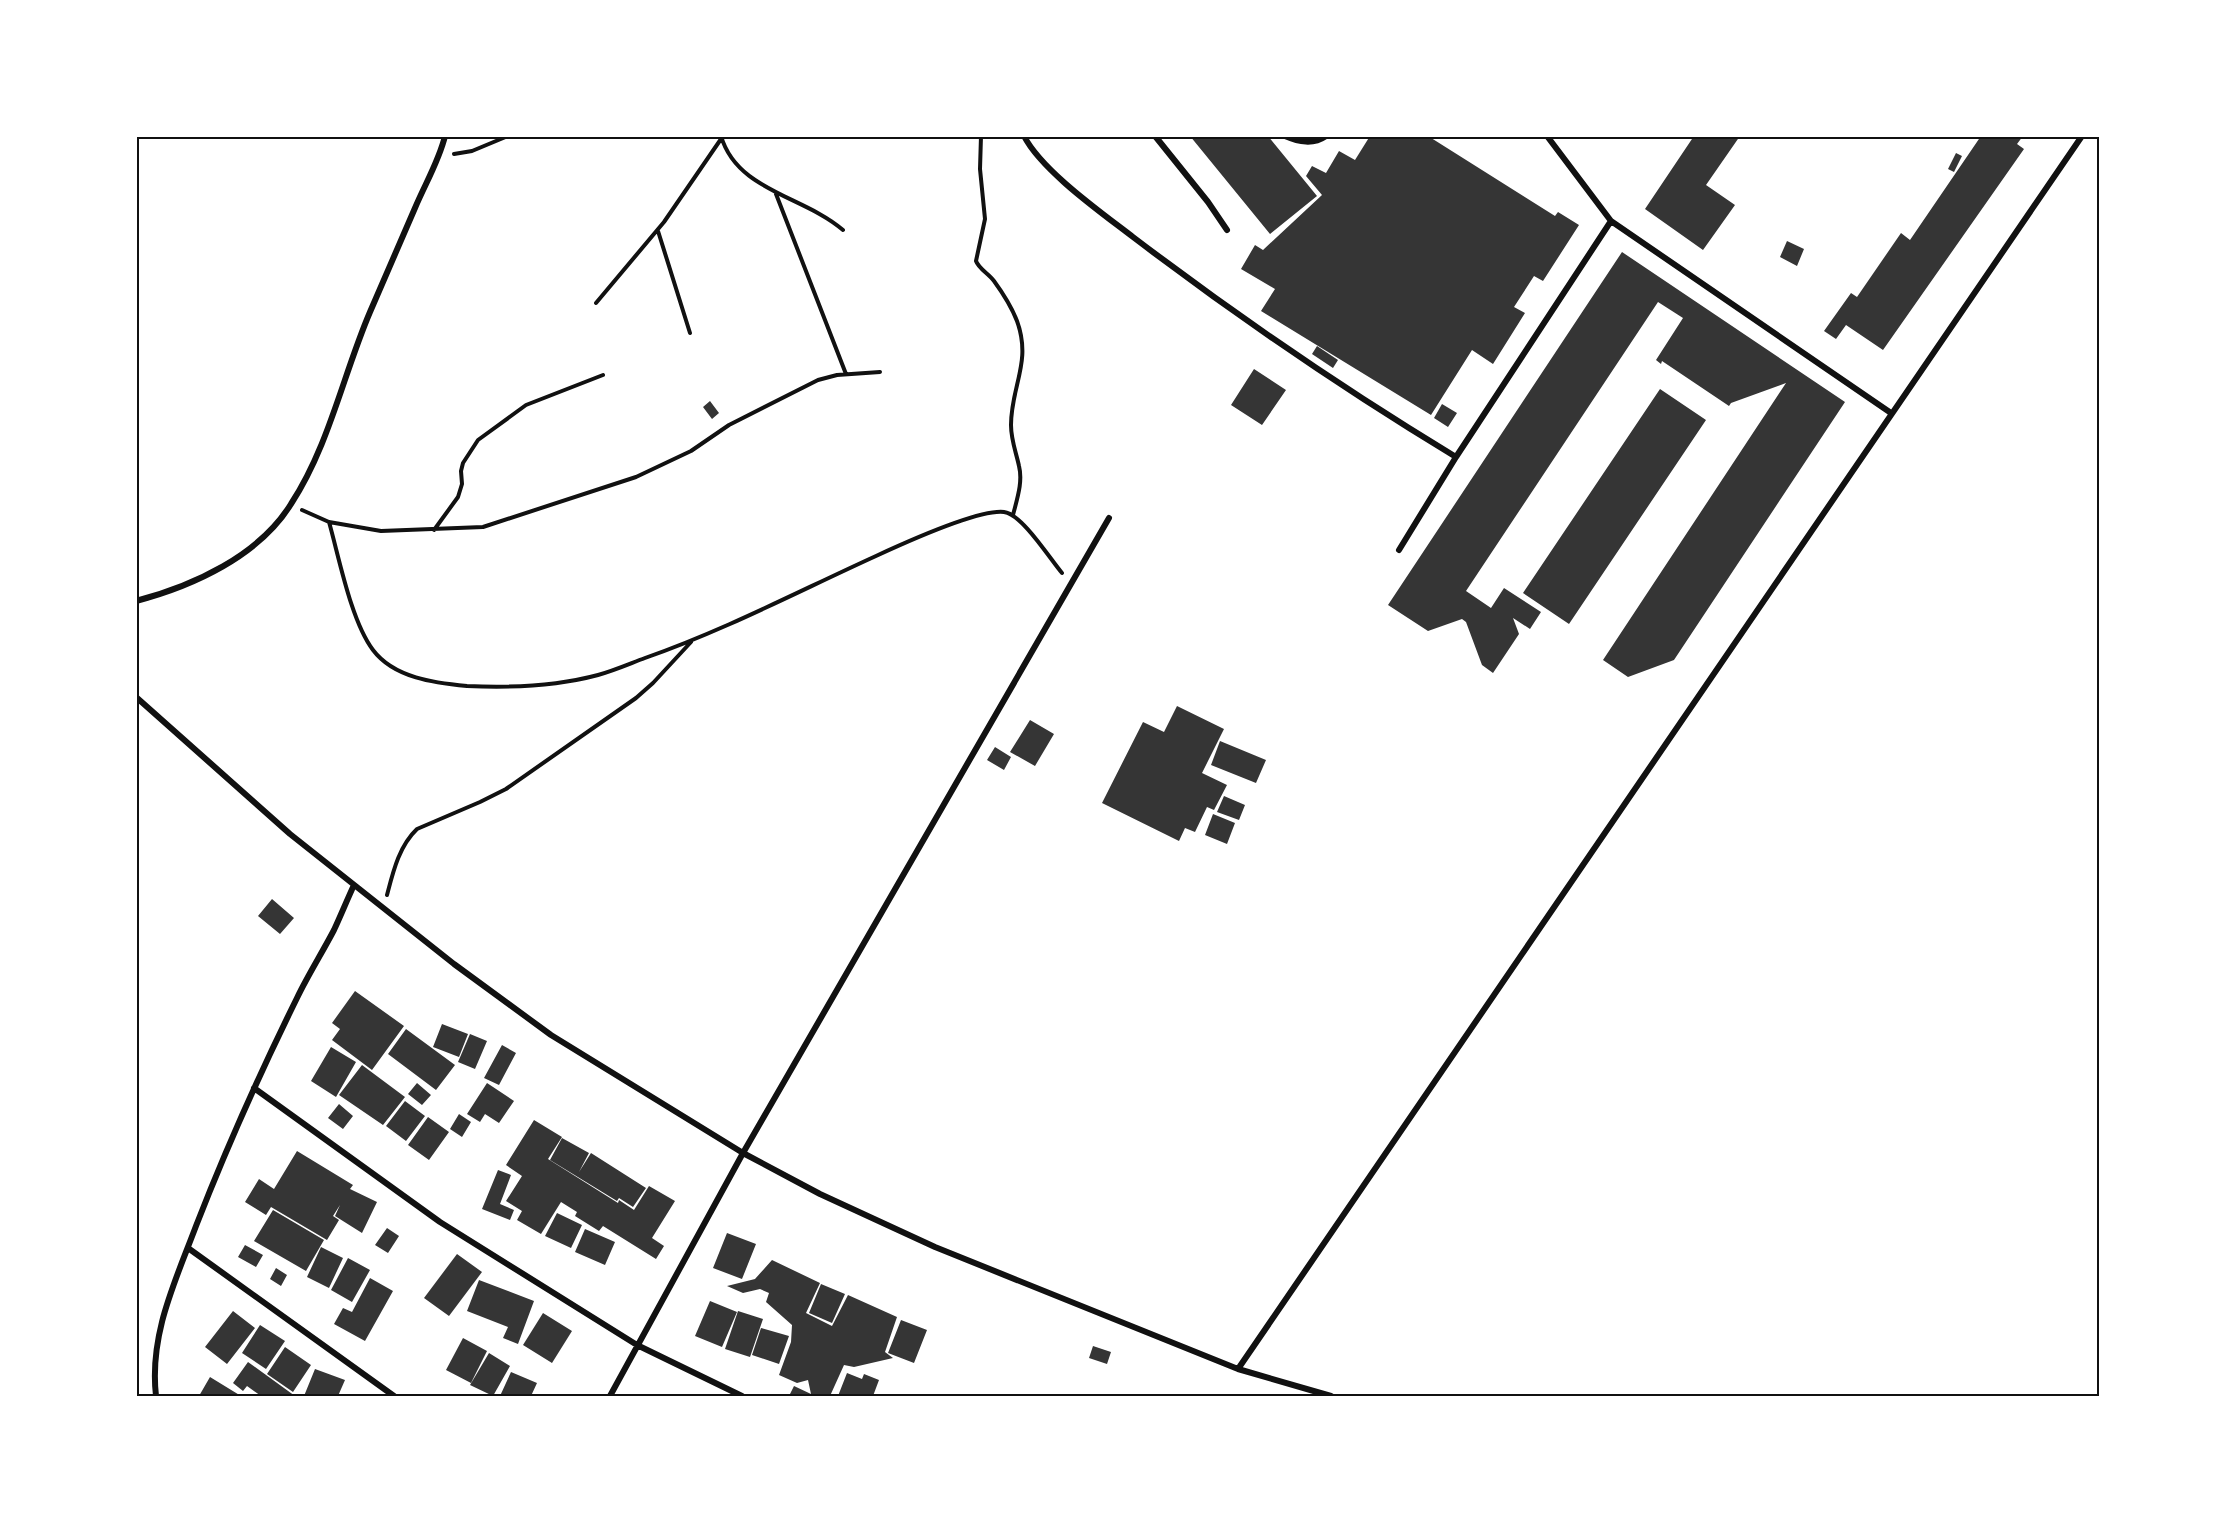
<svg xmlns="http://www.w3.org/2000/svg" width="2236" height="1533" font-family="Cabin,sans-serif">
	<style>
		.building { fill: #353535 }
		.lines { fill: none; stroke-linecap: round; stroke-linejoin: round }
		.path { stroke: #111; stroke-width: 4 }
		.minor { stroke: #111; stroke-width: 6 }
		.neatline { fill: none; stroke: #111; stroke-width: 2 }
	</style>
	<rect width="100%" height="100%" fill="#fff"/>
	<path class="building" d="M 1190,136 L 1268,136 L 1317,196 L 1270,234 Z
		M 1370,136 L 1428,136 L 1555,216 L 1558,212 L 1579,225 L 1543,281 L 1534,276 L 1514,307 L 1525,313 L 1493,364 L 1472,350 L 1431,415 L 1261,311 L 1275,289 L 1241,269 L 1255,245 L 1263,250 L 1322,195 L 1306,176 L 1312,166 L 1326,173 L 1339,151 L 1355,160 Z
		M 1694,136 L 1740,136 L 1706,185 L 1735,205 L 1703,250 L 1645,209 Z
		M 1981,136 L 2023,136 L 2017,144 L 2024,149 L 1883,350 L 1846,325 L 1836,339 L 1824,331 L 1851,293 L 1857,297 L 1901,233 L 1910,240 Z
		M 1956,153 L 1962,156 L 1954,172 L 1948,169 Z
		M 1787,241 L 1804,249 L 1797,266 L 1780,257 Z
		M 1622,252 L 1845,402 L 1674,660 L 1628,677 L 1603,660 L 1786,383 L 1731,403 L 1729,406 L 1662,361 L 1661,364 L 1656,360 L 1683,318 L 1658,302 L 1466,591 L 1491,608 L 1504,588 L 1541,612 L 1530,629 L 1513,618 L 1519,634 L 1493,673 L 1482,665 L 1466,622 L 1462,619 L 1428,631 L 1388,605 Z
		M 1317,346 L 1338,360 L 1333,368 L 1312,354 Z
		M 1254,369 L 1286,390 L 1262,425 L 1231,405 Z
		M 1660,389 L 1706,420 L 1569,624 L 1523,593 Z
		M 710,401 L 719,413 L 712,419 L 703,407 Z
		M 1442,404 L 1457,413 L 1448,427 L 1434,418 Z
		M 1177,706 L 1224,729 L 1202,773 L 1227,785 L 1214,810 L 1207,807 L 1195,832 L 1185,828 L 1179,841 L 1102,803 L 1143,722 L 1164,732 Z
		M 1030,720 L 1054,734 L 1035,766 L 1010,752 Z
		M 1220,741 L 1266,760 L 1256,783 L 1211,765 Z
		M 995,747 L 1011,757 L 1004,770 L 987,760 Z
		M 1224,796 L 1245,805 L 1239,820 L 1217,812 Z
		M 1213,814 L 1235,823 L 1227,844 L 1205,835 Z
		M 272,899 L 294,918 L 280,934 L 258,916 Z
		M 355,991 L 404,1026 L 372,1070 L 332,1040 L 340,1029 L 332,1023 Z
		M 442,1024 L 468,1034 L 459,1057 L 433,1047 Z
		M 406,1029 L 455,1065 L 436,1090 L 388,1054 Z
		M 470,1034 L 487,1041 L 475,1069 L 458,1062 Z
		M 502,1045 L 516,1053 L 499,1085 L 484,1078 Z
		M 331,1047 L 356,1062 L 336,1097 L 311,1081 Z
		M 362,1065 L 405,1097 L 383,1125 L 339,1095 Z
		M 417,1083 L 431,1095 L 422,1105 L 408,1094 Z
		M 487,1083 L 514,1101 L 499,1123 L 485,1114 L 480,1122 L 467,1114 Z
		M 405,1101 L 425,1116 L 406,1141 L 386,1126 Z
		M 339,1104 L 353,1116 L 343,1129 L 328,1118 Z
		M 459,1114 L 471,1122 L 462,1137 L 450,1129 Z
		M 428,1117 L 449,1132 L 429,1160 L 408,1145 Z
		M 534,1120 L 562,1137 L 548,1159 L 618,1203 L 619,1200 L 634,1210 L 649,1186 L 675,1201 L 652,1238 L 664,1246 L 656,1259 L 603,1226 L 599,1231 L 575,1216 L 577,1212 L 561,1202 L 541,1234 L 517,1220 L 522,1211 L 506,1201 L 522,1176 L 506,1165 Z
		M 562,1138 L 589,1153 L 579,1172 L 591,1153 L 646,1188 L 633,1207 L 619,1198 L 617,1201 L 550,1160 Z
		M 297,1151 L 353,1185 L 350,1189 L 377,1202 L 362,1233 L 335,1216 L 340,1205 L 333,1216 L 339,1220 L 327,1240 L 271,1207 L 266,1215 L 245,1202 L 259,1179 L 274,1189 Z
		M 498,1170 L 511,1175 L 500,1204 L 514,1210 L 510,1220 L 482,1209 Z
		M 273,1210 L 324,1240 L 306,1271 L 254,1241 Z
		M 557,1213 L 582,1225 L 571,1248 L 545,1236 Z
		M 387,1228 L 399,1236 L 388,1253 L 375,1245 Z
		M 585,1229 L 615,1242 L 605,1265 L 575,1252 Z
		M 727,1233 L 756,1244 L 742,1279 L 713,1268 Z
		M 245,1245 L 263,1255 L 256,1267 L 238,1257 Z
		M 321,1247 L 343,1258 L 329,1288 L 307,1277 Z
		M 457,1254 L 482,1272 L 449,1316 L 424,1298 Z
		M 348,1258 L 370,1270 L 352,1302 L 331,1290 Z
		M 772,1260 L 820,1283 L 806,1313 L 832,1326 L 848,1295 L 897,1317 L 885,1352 L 893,1358 L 854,1367 L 844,1365 L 830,1396 L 789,1396 L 794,1386 L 811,1394 L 808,1380 L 797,1383 L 779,1375 L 791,1342 L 792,1325 L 766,1302 L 769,1293 L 760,1289 L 743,1293 L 727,1286 L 755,1279 Z
		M 276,1268 L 287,1275 L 281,1286 L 270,1279 Z
		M 370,1278 L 393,1291 L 365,1341 L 334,1324 L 343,1308 L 352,1312 Z
		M 479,1280 L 534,1301 L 518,1344 L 503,1338 L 508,1327 L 467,1311 Z
		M 821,1284 L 845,1294 L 832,1323 L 809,1313 Z
		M 710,1301 L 737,1312 L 722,1347 L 695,1336 Z
		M 233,1311 L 255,1328 L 227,1364 L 205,1347 Z
		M 738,1311 L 763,1319 L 750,1357 L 725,1349 Z
		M 543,1313 L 572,1331 L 552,1363 L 523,1345 Z
		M 901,1320 L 927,1330 L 914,1363 L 888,1353 Z
		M 260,1325 L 285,1341 L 266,1369 L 242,1353 Z
		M 761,1328 L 789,1336 L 779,1364 L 752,1355 Z
		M 463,1338 L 487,1351 L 471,1383 L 446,1370 Z
		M 1093,1346 L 1111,1352 L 1107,1364 L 1089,1358 Z
		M 285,1347 L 311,1365 L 293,1392 L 267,1374 Z
		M 489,1353 L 510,1366 L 493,1396 L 470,1385 Z
		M 248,1362 L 295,1396 L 261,1396 L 247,1386 L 243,1391 L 233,1383 Z
		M 315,1369 L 345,1380 L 338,1396 L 304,1396 Z
		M 511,1372 L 537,1383 L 531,1396 L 500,1396 Z
		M 847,1373 L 862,1379 L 864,1374 L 879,1380 L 873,1396 L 838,1396 Z
		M 210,1377 L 241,1396 L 199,1396 Z"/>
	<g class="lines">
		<path class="path" d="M 721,136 C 737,191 804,196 843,230
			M 981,136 L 980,169 L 985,219 L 976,261 C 979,269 988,273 994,281 C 1002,292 1012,308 1017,321 C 1032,362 1011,386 1011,425 C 1011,440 1016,452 1019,466 C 1023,482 1017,499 1013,515
			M 454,154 L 472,151 L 508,136
			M 776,194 L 846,374
			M 658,231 L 690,333
			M 596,303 L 664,222 L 721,139
			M 302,510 L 329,522 L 381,531 L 483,527 L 636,477 L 691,451 L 729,425 L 818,380 L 837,375 L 880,372
			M 329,522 C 339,557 351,621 373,650 C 394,678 435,683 467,686 C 509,688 557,686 598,675 C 613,671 629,664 645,658 C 725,630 799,591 876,556 C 902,544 978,509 1004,512 C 1022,514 1050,559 1062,573
			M 434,530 L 458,497 L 462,484 L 461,471 L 463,463 L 478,440 L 526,405 L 603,375
			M 387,895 C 393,872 399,846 417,829 L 480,802 L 506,789 L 636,698 L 653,683 L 691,642"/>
		<path class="minor" d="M 1024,136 C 1042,171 1102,213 1133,237 C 1237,316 1345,390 1456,457
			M 1155,136 L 1208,202 L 1227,230
			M 1285,136 C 1299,142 1313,145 1326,136
			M 1547,136 L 1611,221 L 1891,413
			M 1399,550 L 1456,457 L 1611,221
			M 136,601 C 193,586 259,556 291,504 C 329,446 343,375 370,312 C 385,277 400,242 415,208 C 425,184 439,161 445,136
			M 136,697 L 290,834 L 454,964 L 551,1035 L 743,1153 L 820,1194 L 935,1247 L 1238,1369 L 1331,1396
			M 254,1088 L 440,1222 L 637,1345 L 742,1396
			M 188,1248 L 394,1396
			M 1238,1369 L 2082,136
			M 156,1396 C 149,1335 175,1282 196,1226 C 226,1149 260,1073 297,998 C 308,975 322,953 334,930 C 341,915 347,900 354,885
			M 610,1396 L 743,1153 L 1109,518"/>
	</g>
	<rect width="2236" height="1533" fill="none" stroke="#ffffff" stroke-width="276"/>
	<rect x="138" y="138" width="1960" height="1257" class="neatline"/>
</svg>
